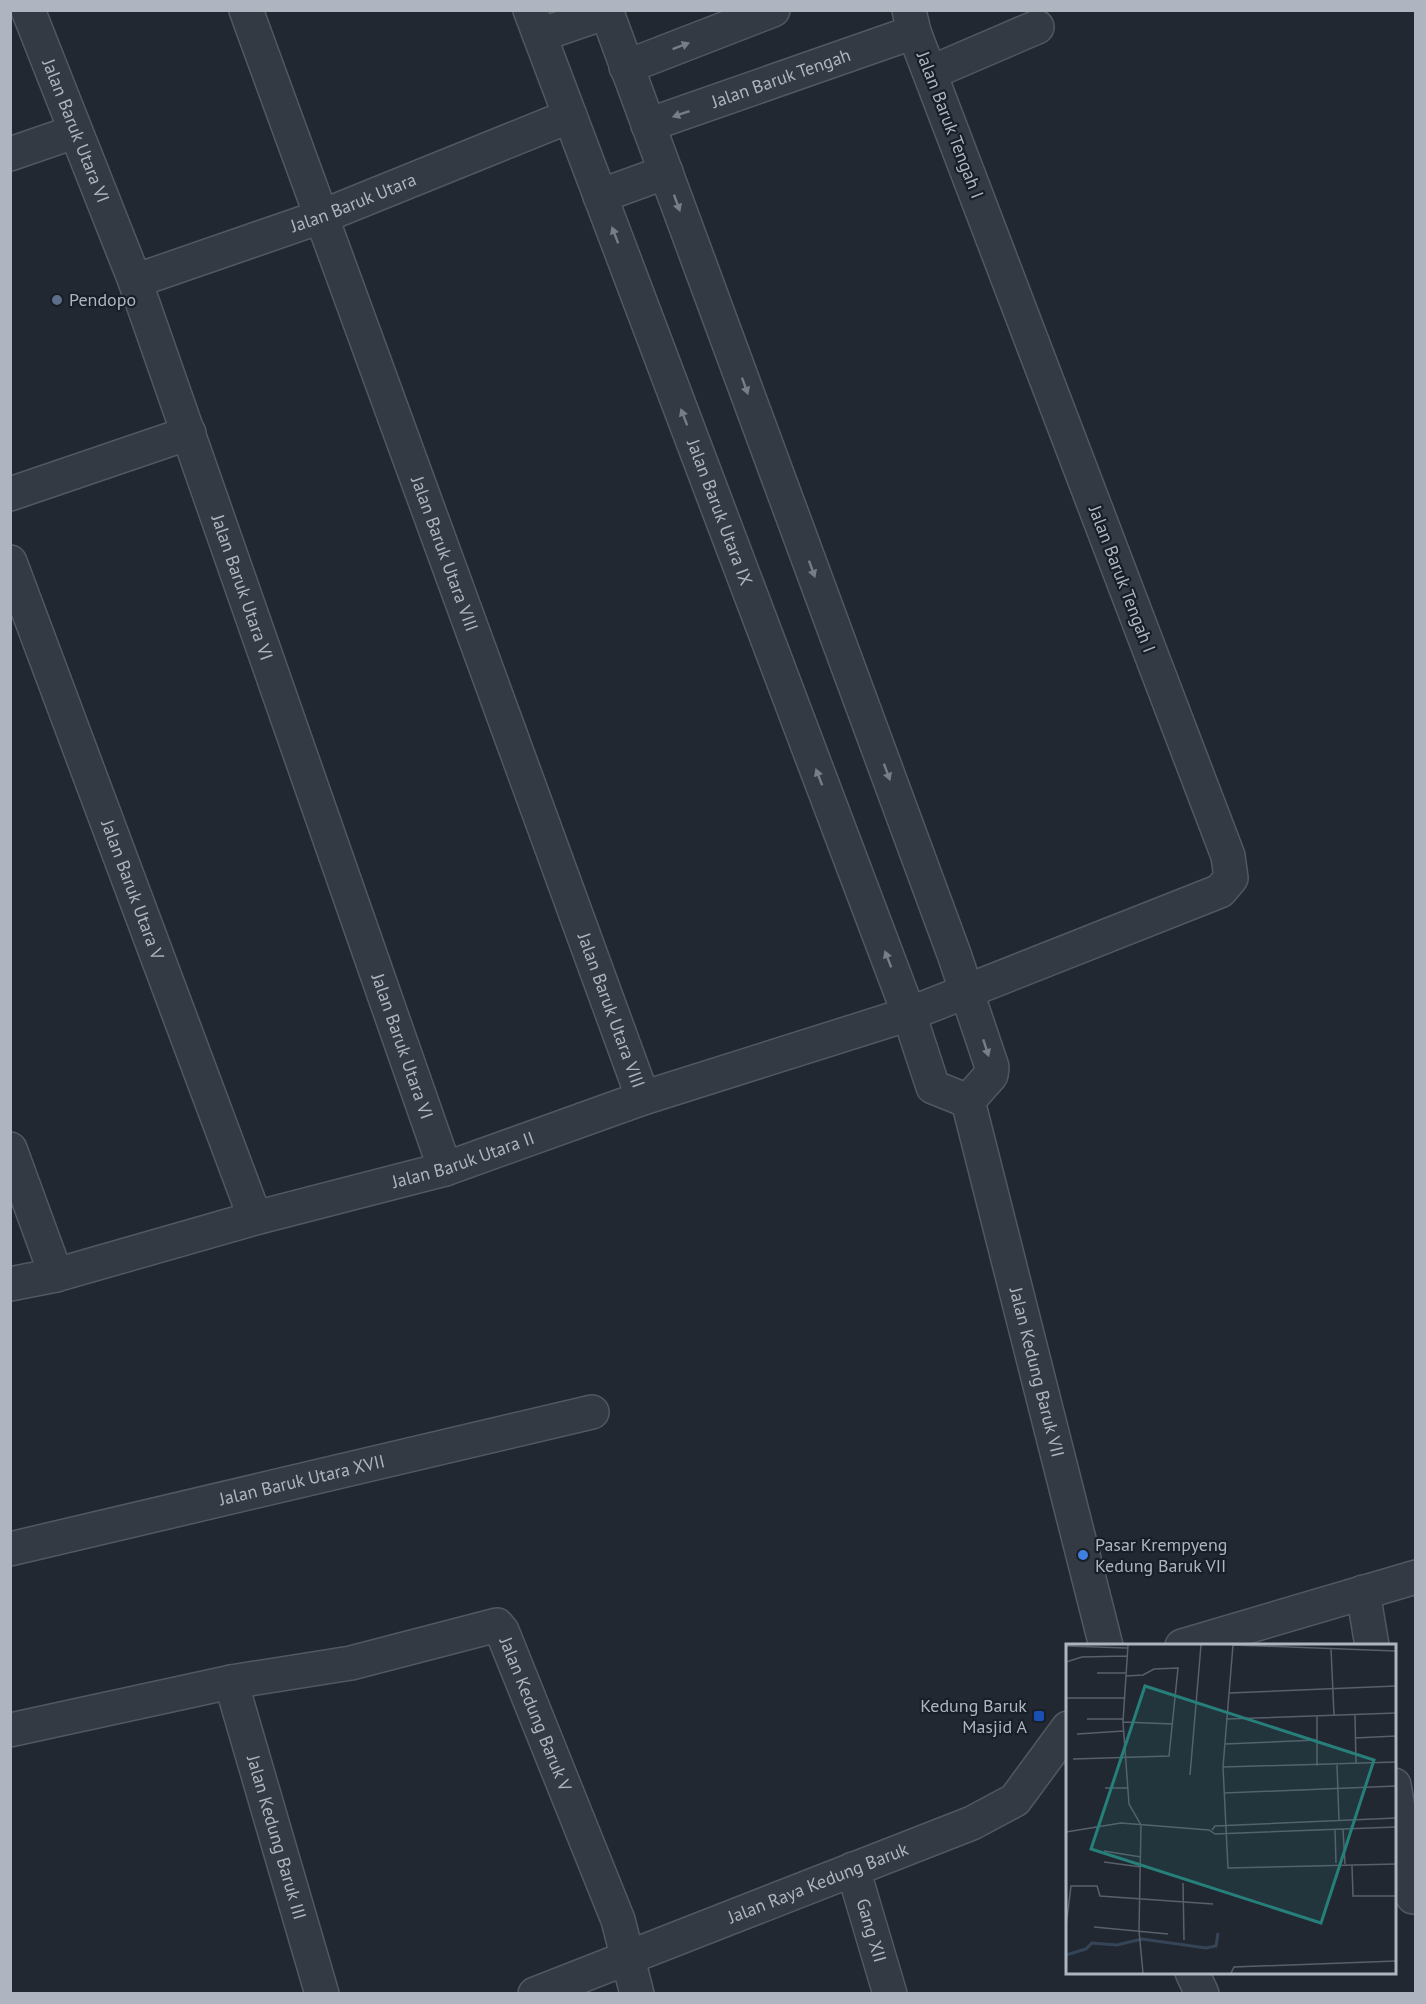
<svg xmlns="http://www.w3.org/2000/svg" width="1426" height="2004" font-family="'PT Sans',sans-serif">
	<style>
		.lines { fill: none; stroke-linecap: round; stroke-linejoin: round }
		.minor-casing { stroke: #515861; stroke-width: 36 }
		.minor { stroke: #343a43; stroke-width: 33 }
		.oneway { fill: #777e88 }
		.service-dot { fill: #5c6f8a; stroke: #191f27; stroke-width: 2 }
		.shop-dot { fill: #3f7fe0; stroke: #191f27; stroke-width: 2 }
		.transit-dot { fill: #1a4fb4; stroke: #191f27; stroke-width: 2 }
		.labels { text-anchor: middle; stroke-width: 4.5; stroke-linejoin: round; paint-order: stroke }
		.street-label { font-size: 18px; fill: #aeb5c0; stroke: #191f27 }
		.poi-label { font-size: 18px; fill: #aeb5c0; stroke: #191f27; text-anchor: start }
		.inset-river { fill: none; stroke: #364458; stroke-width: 3 }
		.inset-road { fill: none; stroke: #59606b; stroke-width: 1.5 }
		.view { fill: #277f7a; fill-opacity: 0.15; stroke: #277f7a; stroke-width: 3 }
		.inset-edge { fill: none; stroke: #aeb5c0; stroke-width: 3 }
	</style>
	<rect width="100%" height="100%" fill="#212832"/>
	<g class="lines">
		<g class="minor-casing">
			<g id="minor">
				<path id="s1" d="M 28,10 L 135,281 L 445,1169"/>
				<path id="s2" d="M 246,10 L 643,1098"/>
				<path id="s3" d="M 530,10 L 909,1014 L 933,1087 L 968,1101"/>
				<path d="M 606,10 L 954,954 L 992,1067 L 991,1075 L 968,1101"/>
				<path d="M 540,35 L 607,12"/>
				<path d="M 626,67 L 773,10"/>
				<path d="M 930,73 L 1037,27"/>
				<path id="s4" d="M 648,125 L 914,32"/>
				<path d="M 10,154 L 74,132"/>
				<path d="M 600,196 L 666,172"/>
				<path id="s5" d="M 135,281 L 323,216 L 570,116"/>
				<path d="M 10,494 L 189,433"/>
				<path id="s6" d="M 10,562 L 255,1218"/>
				<path id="s7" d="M 968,1101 L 1106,1646"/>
				<path d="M 10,1149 L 56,1275"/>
				<path id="s8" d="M 10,1284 L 56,1275 L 255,1218 L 445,1169 L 643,1098 L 909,1014 L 1220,891 L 1231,878 L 1228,856 L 914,32 L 909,10"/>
				<path id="s9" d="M 10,1549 L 592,1412"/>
				<path d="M 1363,1592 L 1372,1646"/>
				<path d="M 1182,1646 L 1416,1577"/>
				<path id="s10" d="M 231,1682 L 322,1994"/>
				<path id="s11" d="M 10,1730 L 231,1682 L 351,1663 L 497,1625 L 502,1631 L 618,1920 L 637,1994"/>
				<path d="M 1394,1785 L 1413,1897"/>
				<path id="s12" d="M 853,1869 L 890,1994"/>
				<path d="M 1192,1972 L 1202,1994"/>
				<path id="s13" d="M 535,1994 L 972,1823 L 1015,1800 L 1068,1728"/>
			</g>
		</g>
		<use href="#minor" class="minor"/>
	</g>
	<defs><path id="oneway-solid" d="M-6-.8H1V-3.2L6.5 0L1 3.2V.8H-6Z" transform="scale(1.5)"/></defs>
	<g class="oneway">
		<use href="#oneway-solid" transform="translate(681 46) rotate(-21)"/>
		<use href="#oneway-solid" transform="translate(681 114) rotate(161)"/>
		<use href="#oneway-solid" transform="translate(677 203) rotate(70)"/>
		<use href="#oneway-solid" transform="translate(615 235) rotate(-111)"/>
		<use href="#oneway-solid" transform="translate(745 386) rotate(70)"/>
		<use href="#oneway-solid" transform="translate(684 417) rotate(-111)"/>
		<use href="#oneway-solid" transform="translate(812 569) rotate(70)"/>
		<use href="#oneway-solid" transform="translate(887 772) rotate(70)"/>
		<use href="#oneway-solid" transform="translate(819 777) rotate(-111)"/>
		<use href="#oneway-solid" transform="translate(888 959) rotate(-111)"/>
		<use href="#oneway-solid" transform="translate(986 1048) rotate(72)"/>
	</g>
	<circle class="service-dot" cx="57" cy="300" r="6"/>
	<circle class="shop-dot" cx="1083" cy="1555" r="6"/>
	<rect class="transit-dot" x="1033" y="1710" width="12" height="12" rx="3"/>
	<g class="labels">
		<g class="street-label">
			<text dy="6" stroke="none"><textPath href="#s4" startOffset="141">Jalan Baruk Tengah</textPath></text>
			<text transform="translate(950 125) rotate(69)" y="6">Jalan Baruk Tengah I</text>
			<text dy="6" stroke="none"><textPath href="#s1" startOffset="130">Jalan Baruk Utara VI</textPath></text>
			<text dy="6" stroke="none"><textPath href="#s5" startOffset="232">Jalan Baruk Utara</textPath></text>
			<text dy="6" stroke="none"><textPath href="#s3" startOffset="537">Jalan Baruk Utara IX</textPath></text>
			<text dy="6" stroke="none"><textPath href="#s2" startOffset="579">Jalan Baruk Utara VIII</textPath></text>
			<text transform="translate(1122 579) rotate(69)" y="6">Jalan Baruk Tengah I</text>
			<text dy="6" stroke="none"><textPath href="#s1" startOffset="616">Jalan Baruk Utara VI</textPath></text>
			<text dy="6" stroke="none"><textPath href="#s6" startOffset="350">Jalan Baruk Utara V</textPath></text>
			<text dy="6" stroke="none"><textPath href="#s2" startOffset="1065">Jalan Baruk Utara VIII</textPath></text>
			<text dy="6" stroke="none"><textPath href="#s1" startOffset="1102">Jalan Baruk Utara VI</textPath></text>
			<text dy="6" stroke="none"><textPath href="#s8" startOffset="470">Jalan Baruk Utara II</textPath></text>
			<text dy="6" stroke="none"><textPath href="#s7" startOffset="280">Jalan Kedung Baruk VII</textPath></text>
			<text dy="6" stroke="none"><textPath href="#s9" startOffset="300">Jalan Baruk Utara XVII</textPath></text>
			<text dy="6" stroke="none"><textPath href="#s11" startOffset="596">Jalan Kedung Baruk V</textPath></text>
			<text dy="6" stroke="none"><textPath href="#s10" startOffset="162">Jalan Kedung Baruk III</textPath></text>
			<text dy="6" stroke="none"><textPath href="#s13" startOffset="304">Jalan Raya Kedung Baruk</textPath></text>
			<text dy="6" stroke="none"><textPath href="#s12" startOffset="64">Gang XII</textPath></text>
		</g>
		<g class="poi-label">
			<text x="69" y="306">Pendopo</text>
			<text x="1095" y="1551">Pasar Krempyeng<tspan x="1095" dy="21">Kedung Baruk VII</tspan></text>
			<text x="1027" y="1712" text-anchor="end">Kedung Baruk<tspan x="1027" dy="21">Masjid A</tspan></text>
		</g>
	</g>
	<g transform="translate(1066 1644)">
		<rect width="330" height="330" fill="#212832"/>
		<path class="inset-river" d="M 0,311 L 20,305 L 26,299 L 51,301 L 76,295 L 140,304 L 150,302 L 152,289"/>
		<path class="inset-road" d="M 62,1 L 57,78 L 63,160 L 75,181 L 73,287 L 77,329M 0,2 L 61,4M 265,5 L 268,71M 330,7 L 167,1 L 157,123 L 162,224 L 330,220M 0,18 L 16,13 L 61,12M 31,29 L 60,29M 163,49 L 330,42M 0,54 L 58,54M 289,71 L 290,120M 251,72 L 251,122M 21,75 L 57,75M 160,75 L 330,69M 57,78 L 107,80M 11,90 L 58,87M 289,94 L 330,92M 159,100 L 251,96M 7,115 L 103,112 L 112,24 L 88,25 L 77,31 L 60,32M 271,121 L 273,177M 157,123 L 330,118M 124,131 L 135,1M 39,144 L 62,144M 158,149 L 330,142M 277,185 L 279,220M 146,186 L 149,182 L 330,174M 269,186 L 270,219M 0,188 L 55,179 L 143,186 L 149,190 L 330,183M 38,207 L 75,213M 38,218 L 75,223M 286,222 L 287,252 L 330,252M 117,239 L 118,296M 0,282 L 5,242 L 31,242 L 34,252 L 147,260M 28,283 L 102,290M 165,329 L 168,323 L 330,317"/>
		<path class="view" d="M 79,42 L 308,116 L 255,279 L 25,205 Z"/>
		<rect width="330" height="330" class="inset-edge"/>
	</g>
	<rect width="1426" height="2004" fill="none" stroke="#aeb5c0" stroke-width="24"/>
</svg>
